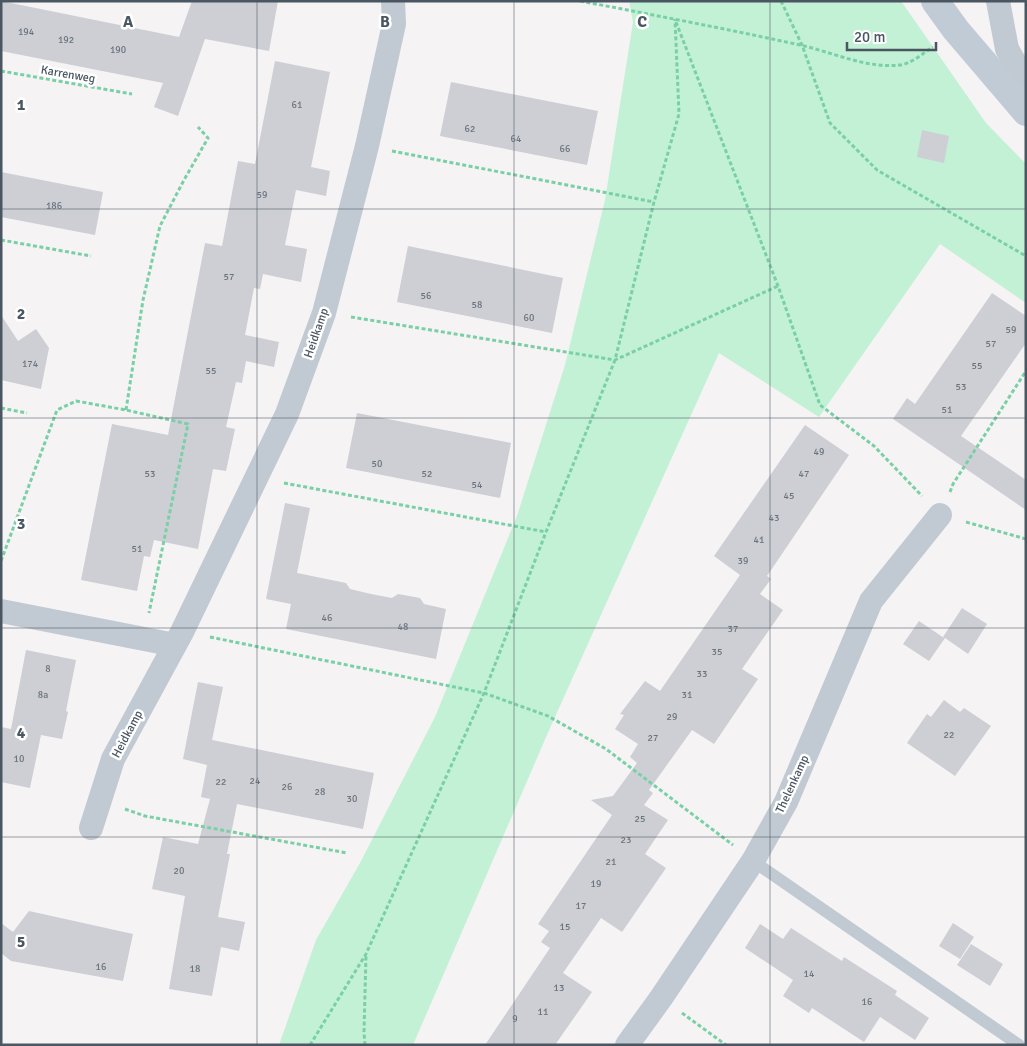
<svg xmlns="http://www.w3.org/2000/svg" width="1027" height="1046" font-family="Signika,sans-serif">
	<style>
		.green { fill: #c3f1d5 }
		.building { fill: #cdcfd5 }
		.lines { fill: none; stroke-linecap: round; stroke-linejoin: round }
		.path { stroke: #7ad0a6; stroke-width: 3; stroke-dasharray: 4 2.5; stroke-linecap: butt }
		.service { stroke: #c1cad2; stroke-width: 12 }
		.minor { stroke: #c1cad2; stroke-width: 24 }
		.secondary { stroke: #c1cbd6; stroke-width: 28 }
		.grid { fill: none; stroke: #4a5661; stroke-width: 1; stroke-opacity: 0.55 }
		.labels { text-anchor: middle; stroke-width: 5; stroke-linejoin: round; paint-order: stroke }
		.number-label { font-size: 10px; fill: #6b747e }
		.street-label { font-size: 12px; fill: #4a5661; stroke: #fff }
		.grid-label { font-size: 16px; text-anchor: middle; font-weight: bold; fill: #4a5661; stroke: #fff; stroke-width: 5; stroke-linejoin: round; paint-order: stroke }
	</style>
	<rect width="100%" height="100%" fill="#f5f3f3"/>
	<path class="green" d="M 629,1 L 901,1 L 986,123 L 1026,164 L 1026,303 L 940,244 L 819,417 L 719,353 L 550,728 L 413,1045 L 279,1045 L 316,940 L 360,863 L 435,717 L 517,516 L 565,365 L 605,200 L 633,22 Z"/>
	<path class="building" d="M 1,1 L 179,37 L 192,1 L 278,1 L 269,51 L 205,39 L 178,116 L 154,107 L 163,83 L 1,51 Z
		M 275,61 L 330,72 L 311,167 L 330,171 L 326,196 L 296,190 L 285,245 L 307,249 L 301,282 L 263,274 L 260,289 L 254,288 L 245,335 L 279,342 L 274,367 L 246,361 L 242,383 L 236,382 L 226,427 L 235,429 L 226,471 L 213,469 L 198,549 L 154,540 L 150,557 L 144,556 L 137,591 L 81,580 L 112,424 L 168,435 L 205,243 L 222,246 L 238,161 L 255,164 Z
		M 451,82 L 598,111 L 587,165 L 440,136 Z
		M 922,130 L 949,136 L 944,163 L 917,157 Z
		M 1,172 L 103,192 L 95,235 L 1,217 Z
		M 408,246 L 563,278 L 552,333 L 397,302 Z
		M 992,293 L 1026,316 L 1026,343 L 961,436 L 1026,480 L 1026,510 L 893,419 L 907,398 L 915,404 Z
		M 1,315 L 18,341 L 36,329 L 49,348 L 41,389 L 1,380 Z
		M 357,413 L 511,443 L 500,498 L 346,468 Z
		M 805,425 L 849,455 L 767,576 L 771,579 L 760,594 L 783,610 L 742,669 L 758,679 L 714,744 L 692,730 L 649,790 L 653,793 L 644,805 L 668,820 L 645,854 L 666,868 L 622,932 L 601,918 L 563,973 L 592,992 L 555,1045 L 485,1045 L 550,948 L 541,942 L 549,931 L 538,924 L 612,815 L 591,800 L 613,796 L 637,763 L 630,757 L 638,744 L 615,729 L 624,715 L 620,714 L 645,681 L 660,691 L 740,575 L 714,556 Z
		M 285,503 L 310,508 L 297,573 L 346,583 L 350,589 L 371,594 L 392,598 L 398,594 L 420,598 L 424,604 L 446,609 L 436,659 L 286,629 L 291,604 L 266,599 Z
		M 962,608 L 987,624 L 968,654 L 945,638 L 929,661 L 903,644 L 919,621 L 944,638 L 943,637 Z
		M 26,650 L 76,660 L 66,711 L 68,712 L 62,739 L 41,735 L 30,788 L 1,782 L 1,727 L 11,729 Z
		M 198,682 L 223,687 L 212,740 L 374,773 L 363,829 L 237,804 L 227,854 L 230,854 L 218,917 L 245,922 L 239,951 L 221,947 L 212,996 L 169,989 L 185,896 L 152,889 L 163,837 L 198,844 L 210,799 L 201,797 L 207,765 L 183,759 Z
		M 944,700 L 960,712 L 964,708 L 991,726 L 955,776 L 907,743 L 927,714 L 931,717 Z
		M 29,911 L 133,934 L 123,981 L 11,961 L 1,953 L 1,923 L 13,932 Z
		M 953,923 L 974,937 L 960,959 L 939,946 Z
		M 760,924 L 783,939 L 791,928 L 842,961 L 844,957 L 897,991 L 895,995 L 929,1018 L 915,1040 L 880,1017 L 864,1042 L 812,1008 L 809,1013 L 783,996 L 793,980 L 745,948 Z
		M 971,944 L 1003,964 L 990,986 L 957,965 Z"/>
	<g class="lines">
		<path class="path" d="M 580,1 C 654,15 727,29 800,45 C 832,52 867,69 900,65 C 911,64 923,53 933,47
			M 781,1 L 802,45 L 830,123 L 877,170 L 1026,256
			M 676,22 L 778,286 L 820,405 L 874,446 L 922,496
			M 1,71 L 132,94
			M 392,151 L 654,202
			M 1,240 L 91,256
			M 351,317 L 615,360 L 778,286
			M 1,408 L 27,413
			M 126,410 L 143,300 L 160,226 L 184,180 L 208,138 L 198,127
			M 284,483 L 546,532
			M 950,492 L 953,484 L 1026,371
			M 966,522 L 1026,539
			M 1,561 L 57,410 L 76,401 L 126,410 L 188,424 L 149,613
			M 210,637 L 484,693 L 548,716 L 606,749 L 733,845
			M 125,809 L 145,816 L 347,853
			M 682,1013 L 726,1045
			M 310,1045 L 366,954 L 484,693 L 546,532 L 615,360 L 654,202 L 679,114 L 675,19
			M 365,1045 L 364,1032 L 366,955"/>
		<path class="service" d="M 753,861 L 1019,1045"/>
		<path class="minor" d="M 998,1 L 1007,49 L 1026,82
			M 1,611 L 175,645
			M 91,828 L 113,759 L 182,632 L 287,414 L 324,313 L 367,146 L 394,24 L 393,1
			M 627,1045 L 661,998 L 753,861 L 786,802 L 871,601 L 940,515"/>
		<path class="secondary" d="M 935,1 L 956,30 L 1026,112"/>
	</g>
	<path class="grid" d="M 257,1 L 257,1045M 514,1 L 514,1045M 770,1 L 770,1045M 1,209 L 1026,209M 1,418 L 1026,418M 1,628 L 1026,628M 1,837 L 1026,837"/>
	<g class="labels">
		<g class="number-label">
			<text x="26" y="35">194</text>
			<text x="66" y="43">192</text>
			<text x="118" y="53">190</text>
			<text x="297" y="108">61</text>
			<text x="470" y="132">62</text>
			<text x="516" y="142">64</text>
			<text x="565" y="152">66</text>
			<text x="262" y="198">59</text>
			<text x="54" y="209">186</text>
			<text x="229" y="280">57</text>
			<text x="426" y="299">56</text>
			<text x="477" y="308">58</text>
			<text x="529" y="321">60</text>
			<text x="1011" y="333">59</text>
			<text x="991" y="347">57</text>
			<text x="30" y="367">174</text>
			<text x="977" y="369">55</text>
			<text x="211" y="374">55</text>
			<text x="961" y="390">53</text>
			<text x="947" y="413">51</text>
			<text x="819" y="455">49</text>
			<text x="377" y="467">50</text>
			<text x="150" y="477">53</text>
			<text x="427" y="477">52</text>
			<text x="804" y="477">47</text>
			<text x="477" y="488">54</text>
			<text x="789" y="499">45</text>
			<text x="774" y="521">43</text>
			<text x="759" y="543">41</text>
			<text x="137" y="552">51</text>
			<text x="743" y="564">39</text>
			<text x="327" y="621">46</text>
			<text x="403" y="630">48</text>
			<text x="733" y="632">37</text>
			<text x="717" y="655">35</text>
			<text x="48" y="672">8</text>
			<text x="702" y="677">33</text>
			<text x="43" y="698">8a</text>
			<text x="687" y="698">31</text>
			<text x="672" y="720">29</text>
			<text x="949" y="738">22</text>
			<text x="653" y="741">27</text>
			<text x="19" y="762">10</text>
			<text x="255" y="784">24</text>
			<text x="221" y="785">22</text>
			<text x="287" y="790">26</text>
			<text x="320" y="795">28</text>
			<text x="352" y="802">30</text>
			<text x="640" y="822">25</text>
			<text x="626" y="843">23</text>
			<text x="611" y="865">21</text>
			<text x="179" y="874">20</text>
			<text x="596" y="887">19</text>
			<text x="581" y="909">17</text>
			<text x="565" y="930">15</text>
			<text x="101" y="970">16</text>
			<text x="195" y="972">18</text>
			<text x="809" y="977">14</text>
			<text x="559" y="991">13</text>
			<text x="867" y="1005">16</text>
			<text x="543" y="1015">11</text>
			<text x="515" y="1022">9</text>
		</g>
		<g class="street-label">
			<text transform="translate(68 74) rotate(10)" y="4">Karrenweg</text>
			<text transform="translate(316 333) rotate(-71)" y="4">Heidkamp</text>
			<text transform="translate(127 734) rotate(-62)" y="4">Heidkamp</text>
			<text transform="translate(792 784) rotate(-65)" y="4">Thelenkamp</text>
		</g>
	</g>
	<g class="grid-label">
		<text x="128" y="27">A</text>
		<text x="385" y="27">B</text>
		<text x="642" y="27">C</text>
		<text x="21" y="110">1</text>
		<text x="21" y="319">2</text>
		<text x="21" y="529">3</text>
		<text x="21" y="738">4</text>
		<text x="21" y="947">5</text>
	</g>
	<rect width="1027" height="1046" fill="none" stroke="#4a5661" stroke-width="5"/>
	<path d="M847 42v8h89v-8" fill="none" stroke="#4a5661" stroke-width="2.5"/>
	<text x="854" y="42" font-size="15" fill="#4a5661" stroke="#ffffff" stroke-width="4" paint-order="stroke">20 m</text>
</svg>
